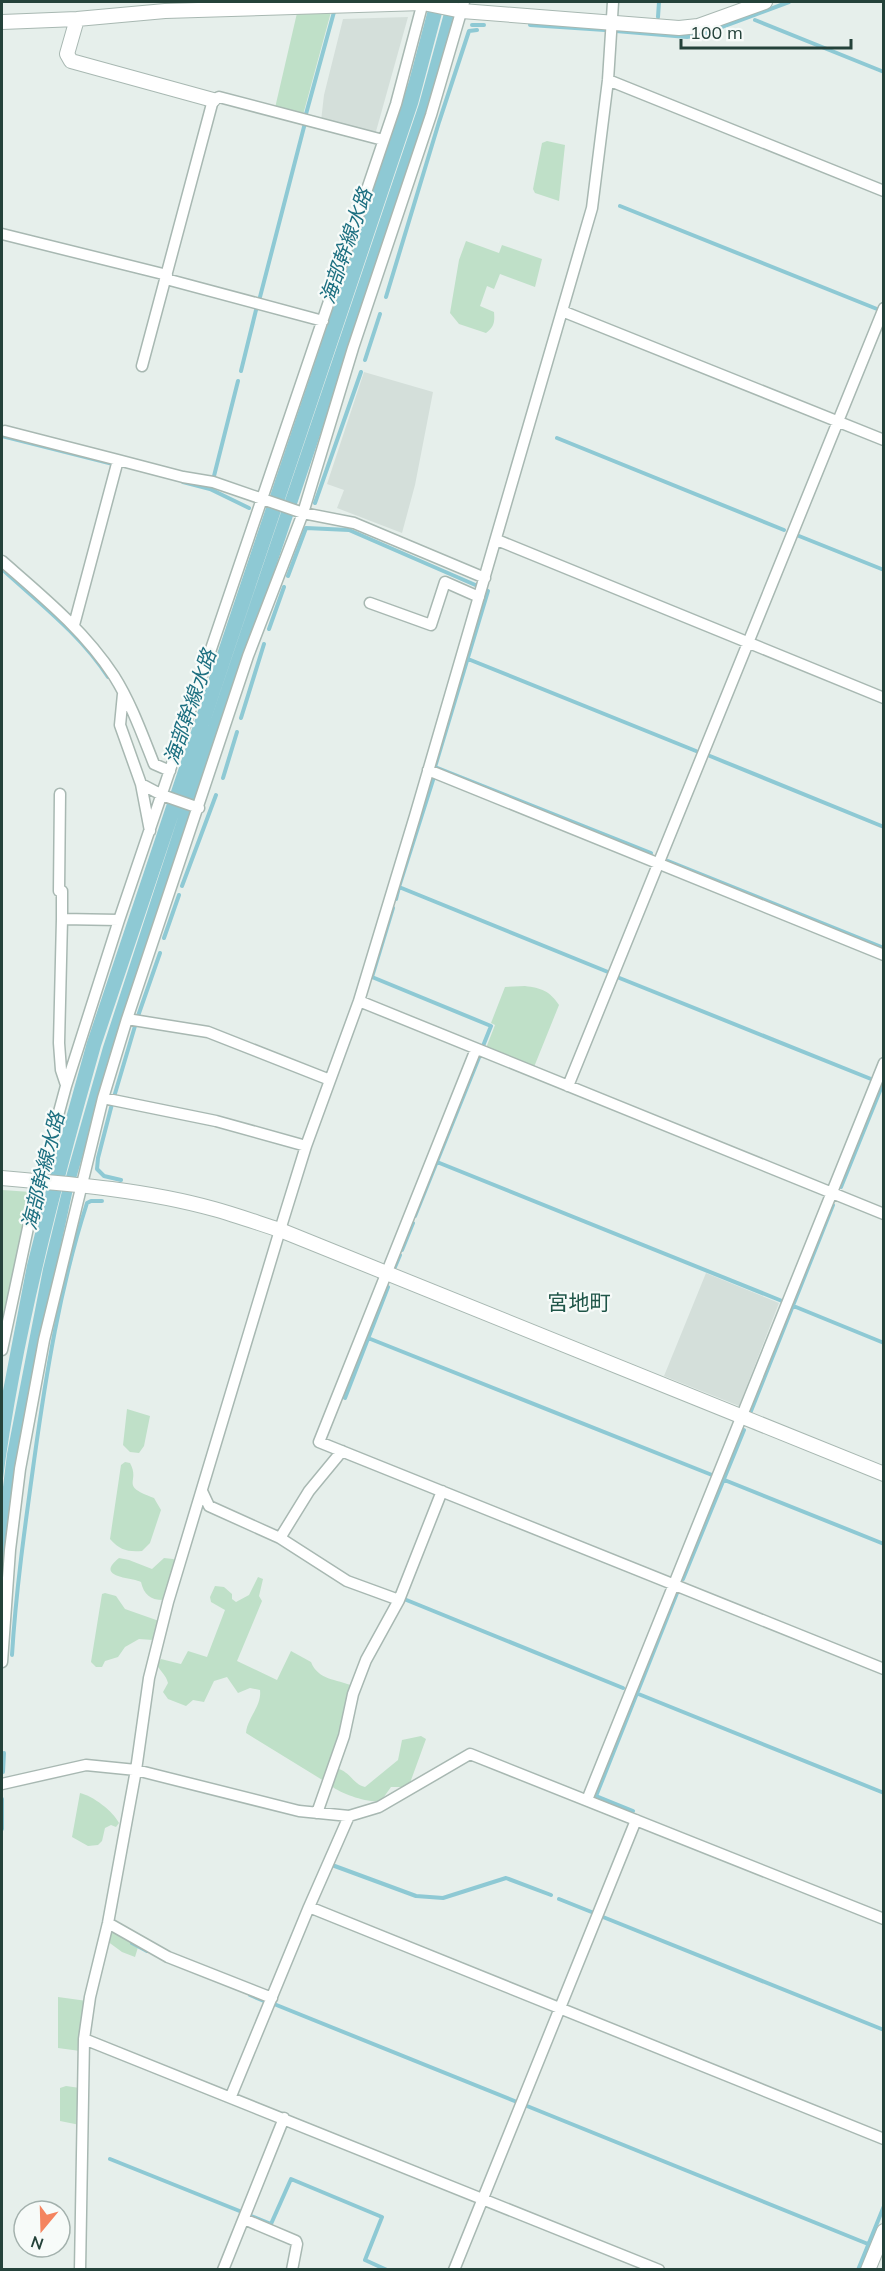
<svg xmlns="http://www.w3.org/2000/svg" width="885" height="2271" font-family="Mulish,'Noto Sans JP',sans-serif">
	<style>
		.built { fill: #d4dfda }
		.green { fill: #bfe0c8 }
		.water { fill: #8ec9d4 }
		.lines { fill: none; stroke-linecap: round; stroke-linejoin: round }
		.stream { stroke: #8ec9d4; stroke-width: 4 }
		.minor-casing { stroke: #a8b8b2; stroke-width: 13 }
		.tertiary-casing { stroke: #a8b8b2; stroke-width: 16 }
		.minor { stroke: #fff; stroke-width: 10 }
		.tertiary { stroke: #fff; stroke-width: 14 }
		.labels { text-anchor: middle; stroke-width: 4.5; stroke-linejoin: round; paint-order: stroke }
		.water-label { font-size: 20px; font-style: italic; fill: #1c6f80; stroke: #f7fbf9 }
		.quarter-label { font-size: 21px; fill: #1f5548; stroke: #f7fbf9 }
	</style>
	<rect width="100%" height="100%" fill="#e6efeb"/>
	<path class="built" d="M 408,17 L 375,135 L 321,121 L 324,95 L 343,19 Z
		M 364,372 L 433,392 L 415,485 L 402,533 L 337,508 L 344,490 L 327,484 Z
		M 706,1273 L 779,1303 L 739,1406 L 664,1376 Z"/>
	<path class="green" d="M 331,12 L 303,115 L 275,108 L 297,13 Z
		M 547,141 L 565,145 L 559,201 L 535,193 L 533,189 L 542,143 Z
		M 466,241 L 499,253 L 502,245 L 542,259 L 535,287 L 500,274 L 494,289 L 487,286 L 480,306 L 494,312 C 495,322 494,327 486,333 L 459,324 L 450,313 L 459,260 Z
		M 525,986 C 541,988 550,991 559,1005 L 534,1067 L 486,1048 L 495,1025 L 491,1023 L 505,987 Z
		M 2,1190 L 31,1192 L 2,1331 Z
		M 127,1409 L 150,1416 L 144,1446 L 139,1453 L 130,1452 L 123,1445 Z
		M 125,1462 L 130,1463 C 141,1483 118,1485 154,1498 L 161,1510 L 150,1543 L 142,1551 C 127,1552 120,1550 110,1539 L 121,1465 Z
		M 119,1558 L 129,1560 L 152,1569 L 164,1558 L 173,1559 L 178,1561 L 166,1600 C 151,1601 144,1595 141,1582 C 131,1577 94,1578 119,1558 Z
		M 258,1577 L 263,1579 L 259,1596 L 262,1601 L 237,1661 L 277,1680 L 291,1651 L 311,1662 C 318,1680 336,1679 353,1686 L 341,1734 L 324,1781 L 246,1733 C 247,1718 262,1706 260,1690 L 250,1688 L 238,1693 L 227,1677 L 214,1681 L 204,1702 L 193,1700 L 186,1706 L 168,1699 L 163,1692 L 168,1683 C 166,1675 161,1672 157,1665 L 161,1659 L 181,1664 L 188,1651 L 207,1657 L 225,1610 L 211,1602 L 210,1597 L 215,1586 L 224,1587 L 232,1594 L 232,1599 L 236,1602 L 249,1595 Z
		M 105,1593 L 116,1596 L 125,1609 L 159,1621 L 156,1636 L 153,1640 L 139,1639 L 125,1647 L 118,1657 L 105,1661 L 102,1667 L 96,1667 L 91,1662 L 102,1594 Z
		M 421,1736 L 426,1739 L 410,1783 L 402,1787 L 391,1787 L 381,1801 C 367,1803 342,1794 331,1786 L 336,1771 L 339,1769 C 352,1774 353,1784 365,1787 L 398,1760 L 402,1740 Z
		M 80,1793 C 93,1796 113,1811 119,1823 L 116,1827 L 111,1825 L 105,1828 L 102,1841 L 98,1845 L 88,1846 L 72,1837 Z
		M 110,1931 L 115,1931 L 139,1944 L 135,1957 L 122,1952 L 107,1941 Z
		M 58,1997 L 87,2001 L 82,2009 L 84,2014 L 80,2051 L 58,2048 Z
		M 66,2086 L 80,2088 L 80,2125 L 60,2121 L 60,2088 Z"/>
	<path class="water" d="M 430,2 L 445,2 L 418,104 L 101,1046 C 60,1191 21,1337 2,1486 L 2,1396 L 27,1265 L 47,1186 L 87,1042 L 409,81 Z
		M 447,2 L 459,2 L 428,114 L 114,1049 L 73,1189 L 44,1325 L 2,1617 L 2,1495 L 7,1454 L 43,1269 L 63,1187 L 103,1047 L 182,805 L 419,104 Z"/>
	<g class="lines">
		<path class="stream" d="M 658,17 L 659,2
			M 755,20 L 884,72
			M 472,25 L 484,25
			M 530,25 L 605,30
			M 616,31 L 687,37 L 700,35 L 789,2
			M 306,114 L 334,12
			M 620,206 L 877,309
			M 260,297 L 305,123
			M 386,297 L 439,122 L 469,31 L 477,30
			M 365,360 L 380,314
			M 241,371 L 256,310
			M 2,436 L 113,464
			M 557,438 L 784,530
			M 214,476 L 238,381
			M 183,482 L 210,489 L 249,508
			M 315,503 L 361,372
			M 799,536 L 884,570
			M 2,569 C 39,603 80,634 108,677
			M 288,576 L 306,528 L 349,530 L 480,587
			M 486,590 L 488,591 L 435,767 L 651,853
			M 269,629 L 284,587
			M 468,659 L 696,751
			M 241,718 L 264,644
			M 710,756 L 884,827
			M 434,777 L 399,887 L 608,972
			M 223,778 L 237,732
			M 668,861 L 884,948
			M 182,886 L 216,795
			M 396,899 L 399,887
			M 393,908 L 372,977 L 491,1026 L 483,1046
			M 164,938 L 179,895
			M 617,977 L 871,1079
			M 138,1016 L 160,953
			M 114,1097 L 135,1026
			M 112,1104 L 98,1158 L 97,1169 L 104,1176 L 121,1180
			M 437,1162 L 782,1301
			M 841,1187 L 884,1081
			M 415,1216 L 480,1055
			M 402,1250 L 413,1223
			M 395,1267 L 400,1255
			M 791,1305 L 884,1343
			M 368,1338 L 712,1475
			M 345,1398 L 388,1287
			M 751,1411 L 833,1205
			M 722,1479 L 884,1544
			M 683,1579 L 744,1430
			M 404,1599 L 623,1688
			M 12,1655 C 16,1590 25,1526 34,1461 C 46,1374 60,1287 87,1203 L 91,1201 L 102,1201
			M 636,1693 L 884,1793
			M 3,1772 L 4,1753
			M 633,1811 L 596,1796 L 677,1593
			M 2,1829 L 2,1799
			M 332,1865 L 416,1896 L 443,1898 L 506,1878 L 551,1895
			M 559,1899 L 594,1913
			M 603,1917 L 884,2030
			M 132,1943 L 147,1951
			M 250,1995 L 264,2001
			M 274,2004 L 517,2102
			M 527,2106 L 868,2244
			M 110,2159 L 242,2212
			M 251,2216 L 271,2224 L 291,2179 L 382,2217 L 365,2260 L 387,2270
			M 858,2270 L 884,2206"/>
		<g class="minor-casing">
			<path id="minor" d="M 608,80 L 884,191
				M 2,234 L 167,275
				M 166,279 L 323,321
				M 562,311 L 884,440
				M 142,366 L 213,100 L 219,97 L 383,140
				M 5,431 L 118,460
				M 497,540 L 884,698
				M 2,561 C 42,596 84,630 114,676 C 131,703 142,734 154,764 L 170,771
				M 370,603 L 431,625 L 445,582 L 479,597
				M 74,625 L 118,460 L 183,477 L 213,482 L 303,513 L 354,523 L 485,578
				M 123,694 L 120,725 L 141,784 L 162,795 L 199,808
				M 428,770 L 884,955
				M 141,784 L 150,831
				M 60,794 L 59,891 L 62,891 L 62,919
				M 359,1001 L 884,1214
				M 127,1019 L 208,1032 L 330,1080
				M 476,1049 L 319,1442 L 884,1669
				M 66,1085 L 61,1070 L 59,1043 L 62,919 L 119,920
				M 568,1086 L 884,308
				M 103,1098 L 216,1121 L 306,1146
				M 2,1350 L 29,1223 L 66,1086 L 119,920 L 396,104 L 423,2
				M 202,1491 L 209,1506 L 280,1538 L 347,1581 L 399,1600
				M 280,1538 L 309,1491 L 342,1451
				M 2,1662 L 10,1550 L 20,1469 L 44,1340 L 103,1098 L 127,1019 L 248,656 L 303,513 L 353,348 L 431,115 L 464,2
				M 2,1784 L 86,1765 L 136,1770 L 299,1811 L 349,1816 L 379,1807 L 470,1754 L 884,1919
				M 587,1800 L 884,1063
				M 317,1813 L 344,1736 L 353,1694 L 366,1660 L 399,1600 L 442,1491
				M 309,1907 L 884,2139
				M 108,1923 L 168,1957 L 272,1998
				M 84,2039 L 659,2270
				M 231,2096 L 309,1907 L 349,1816
				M 244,2219 L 296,2241 L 297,2244 L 292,2270
				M 80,2270 L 84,2039 L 90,1997 L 108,1923 L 136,1770 L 149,1678 L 168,1602 L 280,1230 L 306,1146 L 359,1001 L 415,816 L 592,208 L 608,80 L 613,2
				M 223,2270 L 284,2118
				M 454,2270 L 636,1820"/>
		</g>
		<g class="tertiary-casing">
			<path id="tertiary" d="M 77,19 L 67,54 L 71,61 L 213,100
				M 2,22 L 77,19 L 165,11 L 423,3 L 462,11 L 679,28 L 698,26 L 765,2
				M 2,1178 C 72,1184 146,1190 214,1209 C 236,1215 258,1223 280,1230 L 884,1474
				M 868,2270 L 884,2231"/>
		</g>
		<use href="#minor" class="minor"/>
		<use href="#tertiary" class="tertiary"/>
	</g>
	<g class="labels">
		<g class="water-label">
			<text transform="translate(346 246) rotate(-71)" y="7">海部幹線水路</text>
			<text transform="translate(190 707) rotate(-71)" y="7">海部幹線水路</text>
			<text transform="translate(43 1171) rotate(-76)" y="7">海部幹線水路</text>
		</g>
		<g class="quarter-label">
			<text x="579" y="1310">宮地町</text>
		</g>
	</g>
	<rect width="885" height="2271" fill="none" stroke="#24423a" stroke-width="6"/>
	<g transform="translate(42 2229) rotate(199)"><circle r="28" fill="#f7fbf9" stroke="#a3b1ad" stroke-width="1.5"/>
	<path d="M0-4.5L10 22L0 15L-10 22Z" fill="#f4845f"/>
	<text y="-9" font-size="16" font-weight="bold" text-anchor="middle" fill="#24423a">N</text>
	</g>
	<path d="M681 39v9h170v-9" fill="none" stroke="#24423a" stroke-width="3"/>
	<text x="690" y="39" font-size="18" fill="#24423a" stroke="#f7fbf9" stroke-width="4.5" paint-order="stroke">100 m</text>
</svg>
